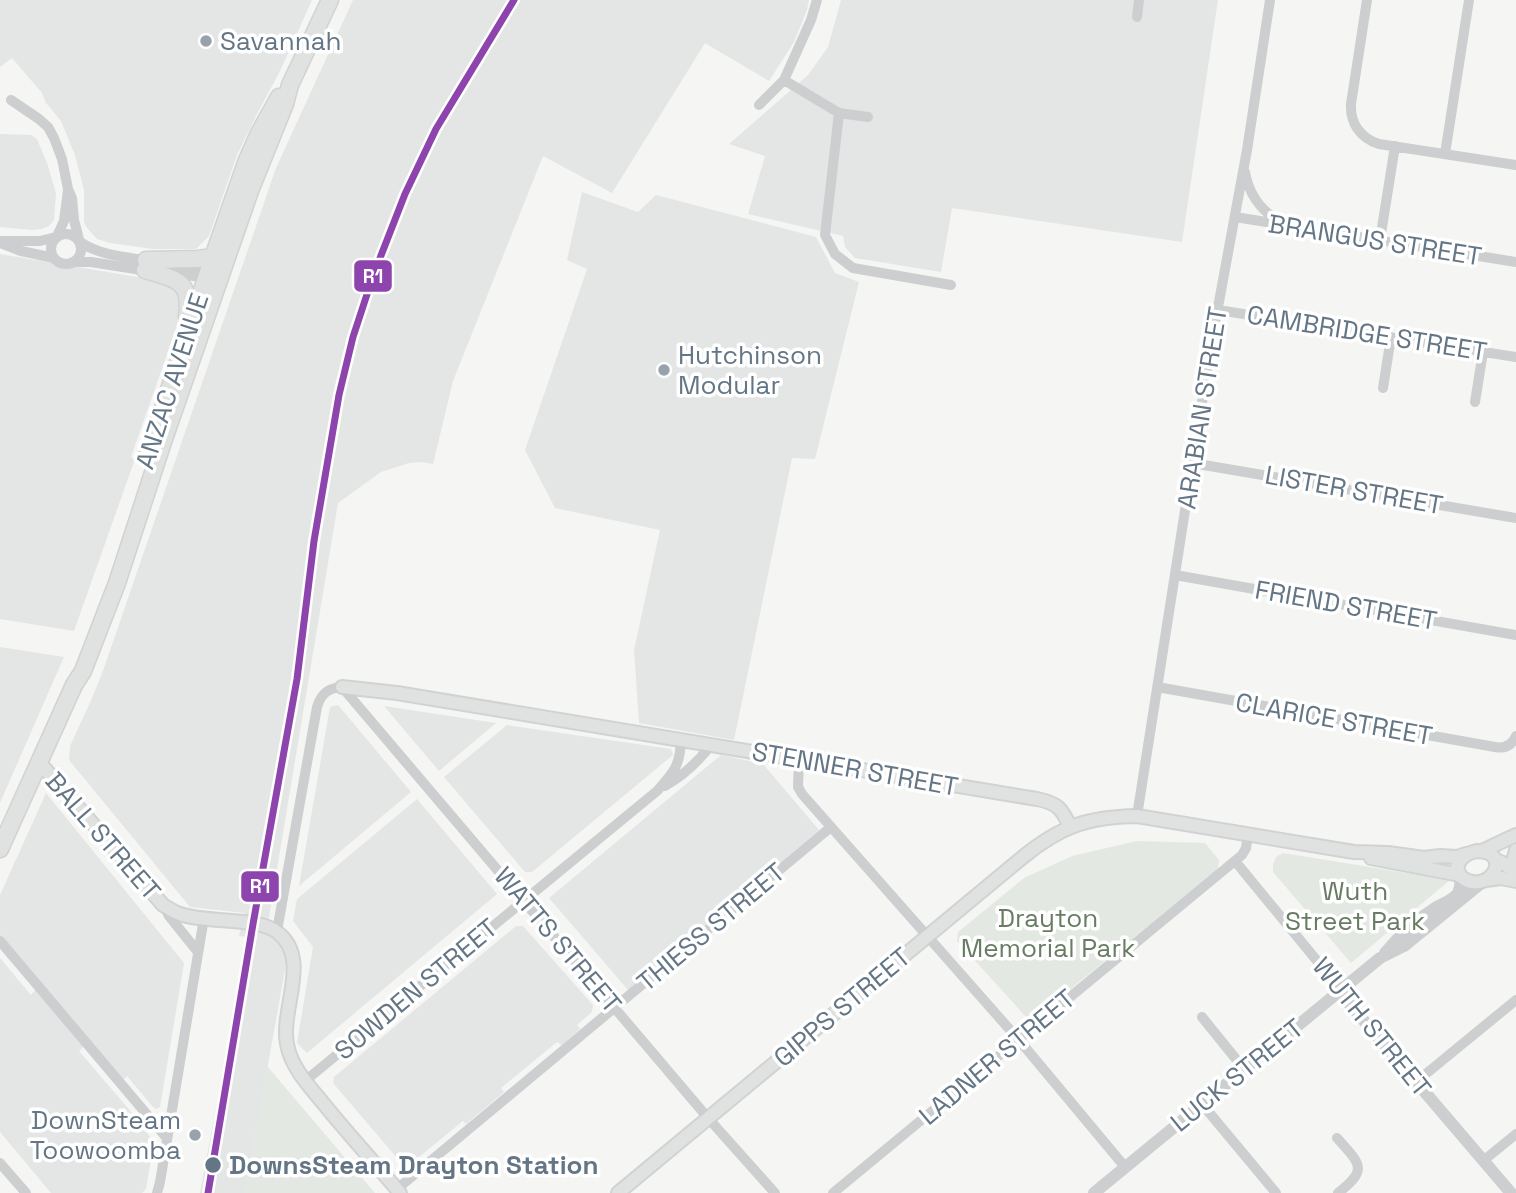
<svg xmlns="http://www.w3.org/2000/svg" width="1516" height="1193" font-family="'Space Grotesk',sans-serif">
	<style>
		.built { fill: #e4e5e5 }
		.green { fill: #e4e8e2 }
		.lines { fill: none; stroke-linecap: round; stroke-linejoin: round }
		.secondary-casing { stroke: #d1d3d3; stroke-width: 16 }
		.trunk-casing { stroke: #d1d2d2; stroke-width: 19 }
		.minor { stroke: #cccecf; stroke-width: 10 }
		.tertiary { stroke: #cccecf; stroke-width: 12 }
		.secondary { stroke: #e0e1e1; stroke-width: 12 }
		.trunk { stroke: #e0e1e1; stroke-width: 16 }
		.rail-1-casing { stroke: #fff; stroke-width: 12 }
		.rail-1 { stroke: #8e44ad; stroke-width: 7 }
		.poi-dot { fill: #97a2ac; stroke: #fff; stroke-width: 2.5 }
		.stop-dot { fill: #647685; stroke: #fff; stroke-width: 2.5 }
		.labels { text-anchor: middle; stroke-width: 7; stroke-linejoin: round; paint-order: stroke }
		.poi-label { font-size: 26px; fill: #647685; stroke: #fff; text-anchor: start }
		.street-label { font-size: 26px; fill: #647685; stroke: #fff }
		.park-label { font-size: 26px; fill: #687c63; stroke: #fff }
		.stop-label { font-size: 26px; font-weight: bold; fill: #647685; stroke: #fff; text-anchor: start }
		.line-badge { stroke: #fff; stroke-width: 2.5 }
		.badge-label { font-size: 19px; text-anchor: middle; font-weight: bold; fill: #fff }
	</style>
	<rect width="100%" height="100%" fill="#f5f5f4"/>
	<path class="built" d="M 0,0 L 312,0 L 280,71 L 256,116 L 237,155 L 209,236 L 196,249 L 153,249 L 110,243 L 97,239 L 87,228 L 84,222 L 84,190 L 75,155 L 61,121 L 46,103 L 42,93 L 12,58 L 0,67 Z
		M 353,0 L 809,0 L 807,10 L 794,42 L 769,81 L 705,43 L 612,193 L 543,156 L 453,381 L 433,464 L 422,462 L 409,463 L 381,472 L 338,503 L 266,935 L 278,940 L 288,953 L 245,1193 L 200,1193 L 248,937 L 239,936 L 245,913 L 190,907 L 69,760 L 70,746 L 93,696 L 104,668 L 276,168 Z
		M 841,0 L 1218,0 L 1182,242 L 952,208 L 941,272 L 855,258 L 845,247 L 843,236 L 748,214 L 765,156 L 729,144 L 808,75 L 828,47 Z
		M 0,134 L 31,135 L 37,139 L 47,163 L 56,193 L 54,220 L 49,226 L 42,229 L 31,230 L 0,227 Z
		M 582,192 L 638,212 L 656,195 L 816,237 L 835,273 L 859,282 L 815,459 L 792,458 L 734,740 L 639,723 L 634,650 L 660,530 L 555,508 L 525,450 L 587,269 L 567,260 Z
		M 0,254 L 149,279 L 168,285 L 177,293 L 180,304 L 178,323 L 131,457 L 135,459 L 74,631 L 0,619 Z
		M 0,647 L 64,657 L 0,803 Z
		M 338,705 L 411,792 L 299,886 L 330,707 Z
		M 384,706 L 496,723 L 439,771 Z
		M 507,725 L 671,749 L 673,755 L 532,872 L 525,872 L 444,777 Z
		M 721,755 L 763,764 L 819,830 L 685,942 L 681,938 L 663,952 L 666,957 L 628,990 L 549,898 Z
		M 46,793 L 184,963 L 160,1107 L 156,1109 L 153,1107 L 127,1076 L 123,1080 L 0,935 L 0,895 Z
		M 417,799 L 497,894 L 307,1053 L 297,1043 L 313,947 L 293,921 L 297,899 Z
		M 516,926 L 523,926 L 593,1005 L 592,1012 L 577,1025 L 580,1029 L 562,1045 L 557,1042 L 501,1088 L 504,1092 L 466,1124 L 463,1121 L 408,1166 L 403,1165 L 333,1083 L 334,1077 Z
		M 0,958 L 31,995 L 36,989 L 85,1045 L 79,1051 L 127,1107 L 154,1142 L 146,1189 L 142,1193 L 51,1193 L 0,1132 Z"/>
	<path class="green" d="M 1137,841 L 1205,843 L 1219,860 L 1218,869 L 1035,1018 L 1027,1018 L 957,941 L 958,932 L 1024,878 L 1072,856 Z
		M 1283,853 L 1450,880 L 1351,963 L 1273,872 L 1273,864 L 1276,857 Z
		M 267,1066 L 375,1193 L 245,1193 Z"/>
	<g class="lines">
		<g class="secondary-casing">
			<path id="secondary" d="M 342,687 L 397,693 L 1037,799 C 1057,803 1062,808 1070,827
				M 40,763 L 163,905 C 168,908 173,911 177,913 C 204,924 256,916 277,932 C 312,958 280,1009 287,1044 C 291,1067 309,1086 323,1103 C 348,1134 375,1163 400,1193
				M 1516,850 L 1514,858 L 1516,867
				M 1477,851 C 1516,852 1488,899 1460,876 L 1457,867 C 1460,857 1467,853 1477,851 Z
				M 1482,851 L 1516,835
				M 1371,858 L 1460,875
				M 1496,860 L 1503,863 L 1516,872
				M 1486,880 L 1501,878 L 1516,881
				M 618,1193 L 1023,857 C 1061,826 1088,817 1137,816 L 1354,852 L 1388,853 L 1424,858 L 1440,856 L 1457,857 L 1466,854"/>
		</g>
		<g class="trunk-casing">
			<path id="trunk" d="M 146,260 L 198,259 L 213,257
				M 145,270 C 174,279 192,279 187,316
				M 148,453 L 213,257 L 247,160 L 259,133 L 279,97
				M 0,849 L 74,685 L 83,671 L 117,583 L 163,442 L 250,191 L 285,104 L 290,85 L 330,0"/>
		</g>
		<path class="minor" d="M 1367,0 L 1351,104 C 1350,123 1360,138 1379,144 L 1516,165
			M 1137,17 L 1139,0
			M 784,80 L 839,113 L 868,117
			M 11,100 L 39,119 L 48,127 L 54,138 L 62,159 L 68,189 L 72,198 L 74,220 L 79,239
			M 759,105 L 784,80 L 811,20 L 817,0
			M 839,113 L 825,235 L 835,254 L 853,268 L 951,285
			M 1445,154 L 1469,0
			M 1245,172 C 1249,195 1262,212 1282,223
			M 1235,217 L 1516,262
			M51 249a15 15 0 1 1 30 0a15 15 0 1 1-30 0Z
			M 57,236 L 64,221 L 68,190
			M 1380,240 L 1395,146
			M 0,241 L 40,241 L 56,237
			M 80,242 C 101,256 126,257 150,261
			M 0,243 L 21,251 L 54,258
			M 75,262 L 91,262 L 148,271
			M 175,265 L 212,270
			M 170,273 L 210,278
			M 1218,310 L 1516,357
			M 1383,388 L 1391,337
			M 1475,402 L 1483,352
			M 1192,463 L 1516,518
			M 1175,575 L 1516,635
			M 1157,687 L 1495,747 C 1505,749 1512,745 1516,736
			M 799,760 L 798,787 L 802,794 L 1019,1040 L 1125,1167
			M 665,786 C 684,775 698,762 711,745
			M 1137,816 L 1211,345 L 1247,150 L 1270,0
			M 1235,861 L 1341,990
			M 164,906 L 169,916 L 198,952
			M 277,931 L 317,707 C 321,693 329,688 342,687 L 708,1118 L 775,1193
			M 0,941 L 166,1137
			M 1202,1017 L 1244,1069
			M 305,1081 L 657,791 C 674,772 680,766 681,740
			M 1416,1082 L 1516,1000
			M 1202,1104 L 1276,1193
			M 1337,1138 C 1360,1164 1369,1169 1338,1193
			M 1483,1161 L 1516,1134
			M 0,1163 L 26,1193
			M 397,1189 L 831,827
			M 157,1193 L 160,1182 L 204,918
			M 833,1193 L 1242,855 L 1246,848 L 1248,834"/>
		<path class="tertiary" d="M 1385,953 C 1399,936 1416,920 1435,908 C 1443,903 1452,901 1458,893 C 1461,887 1461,882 1460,876
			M 1341,990 L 1347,1001 L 1511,1193
			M 1094,1193 L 1380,958 L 1404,946 L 1485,880"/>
		<use href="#secondary" class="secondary"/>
		<use href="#trunk" class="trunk"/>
		<g class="rail-1-casing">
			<path id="rail-1" d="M 208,1193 L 253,924 L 297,679 L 314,541 L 339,395 L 353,337 L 373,276 L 405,194 L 436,129 L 514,0"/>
		</g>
		<use href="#rail-1" class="rail-1"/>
	</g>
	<g class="poi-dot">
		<circle cx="206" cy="41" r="7"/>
		<circle cx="664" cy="370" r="7"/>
		<circle cx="195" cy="1135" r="7"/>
	</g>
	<circle class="stop-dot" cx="213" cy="1165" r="9"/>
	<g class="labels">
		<g class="poi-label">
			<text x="220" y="50">Savannah</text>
			<text x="678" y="364">Hutchinson<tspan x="678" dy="30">Modular</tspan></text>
			<text x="181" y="1129" text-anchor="end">DownSteam<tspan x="181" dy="30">Toowoomba</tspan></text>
		</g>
		<g class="street-label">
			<text transform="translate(1375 240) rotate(9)" y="9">BRANGUS STREET</text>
			<text transform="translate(1367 333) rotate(9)" y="9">CAMBRIDGE STREET</text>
			<text transform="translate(172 381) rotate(-72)" y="9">ANZAC AVENUE</text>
			<text transform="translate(1202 408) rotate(-81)" y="9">ARABIAN STREET</text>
			<text transform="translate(1354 490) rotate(10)" y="9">LISTER STREET</text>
			<text transform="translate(1346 605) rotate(10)" y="9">FRIEND STREET</text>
			<text transform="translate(1334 719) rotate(10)" y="9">CLARICE STREET</text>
			<text transform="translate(855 769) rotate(10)" y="9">STENNER STREET</text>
			<text transform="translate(103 836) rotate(49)" y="9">BALL STREET</text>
			<text transform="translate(711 927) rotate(-40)" y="9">THIESS STREET</text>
			<text transform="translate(558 940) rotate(50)" y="9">WATTS STREET</text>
			<text transform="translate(416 989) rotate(-40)" y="9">SOWDEN STREET</text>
			<text transform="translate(842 1007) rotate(-40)" y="9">GIPPS STREET</text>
			<text transform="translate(1372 1027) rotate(51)" y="9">WUTH STREET</text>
			<text transform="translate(997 1057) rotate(-40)" y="9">LADNER STREET</text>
			<text transform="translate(1237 1075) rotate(-39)" y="9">LUCK STREET</text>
		</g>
		<g class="park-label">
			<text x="1355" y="900">Wuth<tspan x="1355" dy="30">Street Park</tspan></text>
			<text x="1048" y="927">Drayton<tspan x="1048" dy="30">Memorial Park</tspan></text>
		</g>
		<g class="stop-label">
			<text x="229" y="1174">DownsSteam Drayton Station</text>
		</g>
	</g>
	<g class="line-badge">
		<rect x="353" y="259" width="40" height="34" rx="7" fill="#8e44ad"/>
		<rect x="240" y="870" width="40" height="33" rx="7" fill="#8e44ad"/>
	</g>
	<g class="badge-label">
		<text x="373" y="283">R1</text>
		<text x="260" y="893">R1</text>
	</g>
</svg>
